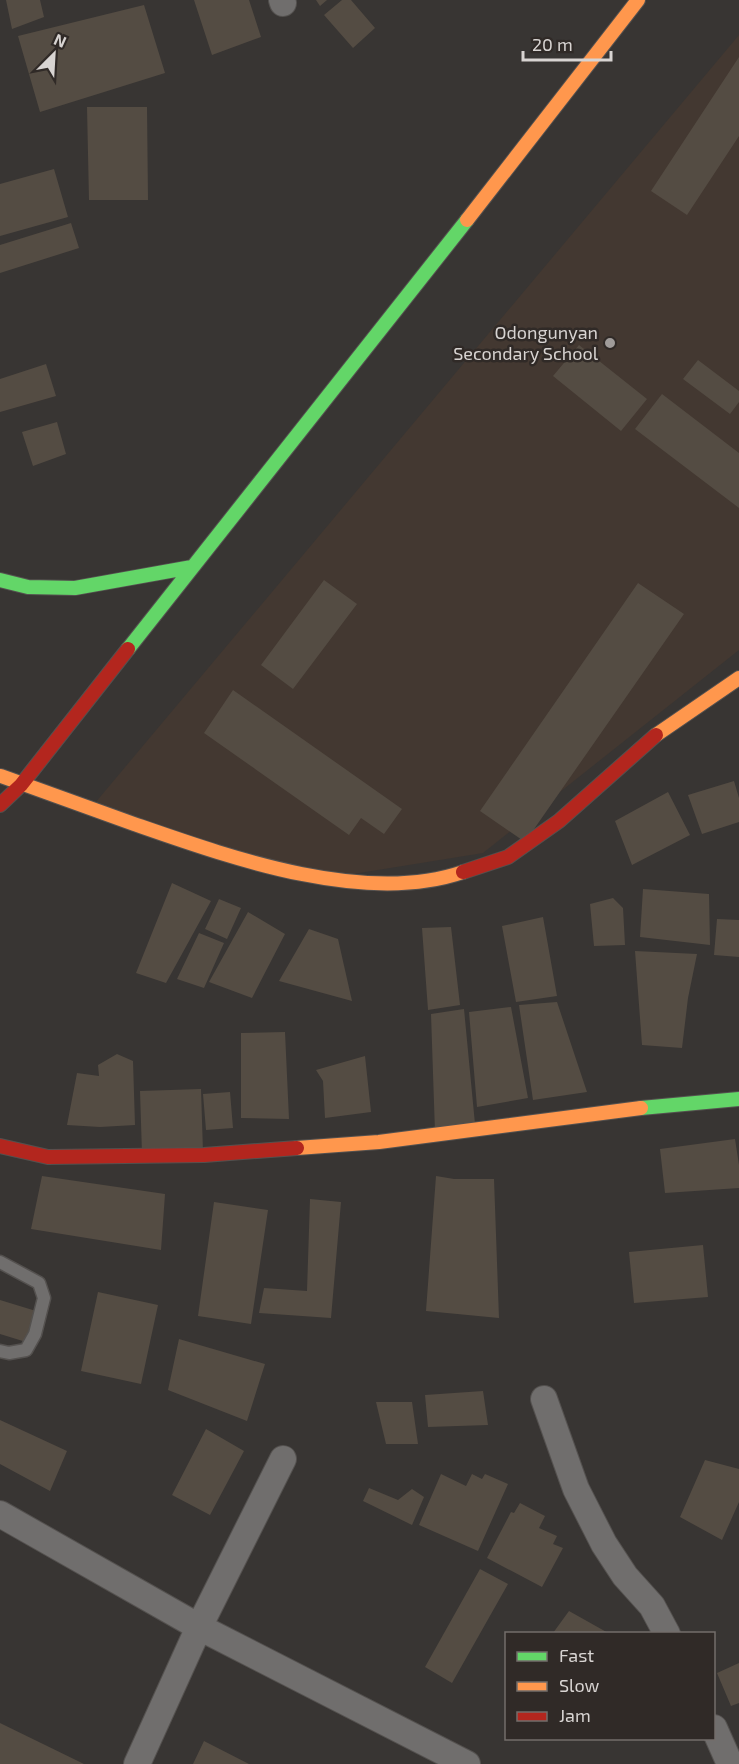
<svg xmlns="http://www.w3.org/2000/svg" width="739" height="1764" font-family="'Exo 2',sans-serif">
	<style>
		.built { fill: #433831 }
		.building { fill: #544c43 }
		.lines { fill: none; stroke-linecap: round; stroke-linejoin: round }
		.lane-casing { stroke: #54514f; stroke-width: 15 }
		.street-casing { stroke: #54514f; stroke-width: 28 }
		.fast-casing { stroke: #54514f; stroke-width: 16 }
		.slow-casing { stroke: #54514f; stroke-width: 16 }
		.jam-casing { stroke: #54514f; stroke-width: 16 }
		.lane { stroke: #706e6d; stroke-width: 12 }
		.street { stroke: #706e6d; stroke-width: 26 }
		.fast { stroke: #63d668; stroke-width: 14 }
		.slow { stroke: #ff974d; stroke-width: 14 }
		.jam { stroke: #b3261e; stroke-width: 14 }
		.poi-dot { fill: #a09c9a; stroke: #302a27; stroke-width: 2 }
		.labels { text-anchor: middle; stroke-width: 5; stroke-linejoin: round; paint-order: stroke }
		.poi-label { font-size: 18px; fill: #d8d4d2; stroke: #302a27; text-anchor: end }
	</style>
	<rect width="100%" height="100%" fill="#383533"/>
	<path class="built" d="M 739,35 L 739,650 L 483,853 L 322,879 L 90,809 Z"/>
	<path class="building" d="M 6,0 L 40,0 L 44,17 L 12,29 Z
		M 194,0 L 249,0 L 261,37 L 212,55 Z
		M 316,0 L 327,0 L 320,6 Z
		M 342,0 L 351,0 L 375,28 L 353,48 L 324,15 Z
		M 144,5 L 165,73 L 40,112 L 18,36 Z
		M 739,57 L 739,136 L 687,215 L 651,191 Z
		M 87,107 L 147,107 L 148,200 L 89,200 Z
		M 54,169 L 68,217 L 0,236 L 0,184 Z
		M 71,223 L 79,248 L 0,273 L 0,245 Z
		M 579,345 L 647,399 L 621,431 L 553,376 Z
		M 698,360 L 739,391 L 739,402 L 730,414 L 683,379 Z
		M 46,364 L 56,396 L 0,412 L 0,379 Z
		M 662,394 L 739,453 L 739,508 L 635,429 Z
		M 57,422 L 66,454 L 33,466 L 22,432 Z
		M 324,580 L 357,604 L 293,689 L 261,665 Z
		M 638,583 L 684,614 L 525,842 L 480,811 Z
		M 233,690 L 402,809 L 384,834 L 361,818 L 349,835 L 204,733 Z
		M 734,781 L 739,798 L 739,822 L 702,834 L 688,795 Z
		M 668,792 L 690,835 L 632,865 L 615,821 Z
		M 172,883 L 211,901 L 166,983 L 136,973 Z
		M 643,889 L 709,894 L 710,945 L 640,937 Z
		M 613,898 L 623,908 L 625,945 L 594,946 L 590,904 Z
		M 219,899 L 241,908 L 227,939 L 205,929 Z
		M 248,912 L 285,934 L 252,998 L 209,982 Z
		M 543,917 L 557,996 L 516,1002 L 502,926 Z
		M 717,919 L 739,920 L 739,957 L 714,955 Z
		M 451,927 L 460,1005 L 428,1010 L 422,928 Z
		M 309,929 L 338,939 L 352,1001 L 279,981 Z
		M 199,933 L 224,943 L 204,988 L 177,979 Z
		M 635,951 L 697,954 L 688,998 L 682,1048 L 642,1045 Z
		M 557,1002 L 587,1092 L 533,1100 L 519,1005 Z
		M 511,1007 L 528,1098 L 477,1107 L 469,1012 Z
		M 464,1009 L 475,1124 L 435,1132 L 431,1014 Z
		M 285,1032 L 289,1119 L 241,1118 L 241,1033 Z
		M 117,1054 L 133,1061 L 135,1125 L 100,1127 L 67,1125 L 77,1073 L 99,1076 L 98,1065 Z
		M 365,1056 L 371,1112 L 325,1118 L 323,1081 L 316,1070 Z
		M 201,1089 L 203,1152 L 142,1154 L 140,1091 Z
		M 230,1092 L 233,1128 L 206,1130 L 203,1094 Z
		M 735,1139 L 739,1165 L 739,1188 L 665,1193 L 660,1149 Z
		M 42,1176 L 165,1194 L 161,1250 L 31,1229 Z
		M 436,1176 L 454,1179 L 494,1179 L 499,1318 L 426,1311 Z
		M 310,1199 L 341,1202 L 331,1318 L 259,1313 L 264,1288 L 307,1291 Z
		M 214,1202 L 268,1210 L 251,1324 L 198,1316 Z
		M 703,1245 L 708,1297 L 634,1303 L 629,1252 Z
		M 98,1292 L 158,1305 L 141,1384 L 81,1371 Z
		M 0,1300 L 36,1311 L 26,1342 L 0,1334 Z
		M 179,1339 L 265,1364 L 247,1421 L 168,1390 Z
		M 483,1391 L 488,1425 L 428,1427 L 425,1395 Z
		M 376,1402 L 412,1402 L 418,1444 L 386,1444 Z
		M 0,1420 L 67,1451 L 50,1491 L 0,1464 Z
		M 206,1429 L 244,1451 L 210,1515 L 172,1495 Z
		M 705,1460 L 739,1469 L 739,1502 L 722,1540 L 680,1517 Z
		M 441,1474 L 466,1486 L 472,1474 L 482,1479 L 485,1474 L 508,1484 L 478,1551 L 419,1525 Z
		M 369,1488 L 398,1500 L 412,1489 L 424,1497 L 412,1525 L 363,1501 Z
		M 520,1503 L 545,1516 L 539,1528 L 557,1536 L 553,1544 L 563,1548 L 542,1587 L 487,1558 L 511,1512 L 514,1513 Z
		M 480,1569 L 508,1584 L 452,1683 L 425,1667 Z
		M 569,1611 L 610,1634 L 553,1633 Z
		M 739,1663 L 739,1703 L 731,1706 L 717,1673 Z
		M 0,1723 L 84,1764 L 0,1764 Z
		M 204,1741 L 249,1764 L 193,1764 Z"/>
	<g class="lines">
		<g class="lane-casing">
			<path id="lane" d="M 0,1262 L 39,1283 L 44,1298 L 35,1334 L 26,1350 L 9,1353 L 0,1351"/>
		</g>
		<g class="street-casing">
			<path id="street" d="M 282,0 L 283,3
				M 544,1399 L 576,1489 L 604,1544 L 625,1576 L 652,1606 L 667,1634
				M 0,1514 L 199,1627 L 467,1764
				M 714,1728 L 730,1764
				M 137,1764 L 199,1627 L 283,1459"/>
		</g>
		<g class="fast-casing">
			<path id="fast" d="M 0,580 L 28,587 L 75,588 L 192,567
				M 128,649 L 467,220
				M 641,1108 L 739,1099"/>
		</g>
		<g class="slow-casing">
			<path id="slow" d="M 467,220 L 638,0
				M 656,735 L 739,678
				M 1,776 C 45,792 90,808 134,824 C 229,857 365,906 463,872
				M 297,1148 L 379,1142 L 641,1108"/>
		</g>
		<g class="jam-casing">
			<path id="jam" d="M 0,805 L 21,785 L 128,649
				M 463,872 L 508,857 L 559,821 L 656,735
				M 0,1146 L 48,1157 L 204,1155 L 297,1148"/>
		</g>
		<use href="#lane" class="lane"/>
		<use href="#street" class="street"/>
		<use href="#fast" class="fast"/>
		<use href="#slow" class="slow"/>
		<use href="#jam" class="jam"/>
	</g>
	<circle class="poi-dot" cx="610" cy="343" r="6"/>
	<g class="labels">
		<g class="poi-label">
			<text x="598" y="339">Odongunyan<tspan x="598" dy="21">Secondary School</tspan></text>
		</g>
	</g>
	<rect x="505" y="1632" width="210" height="108" fill="#302a27" stroke="#736e6b" stroke-width="1.5"/>
	<rect x="517" y="1652" width="30" height="9" fill="#63d668" stroke="#736e6b" stroke-width="1.5"/>
	<text x="559" y="1662" font-size="18" fill="#d8d4d2">Fast</text>
	<rect x="517" y="1682" width="30" height="9" fill="#ff974d" stroke="#736e6b" stroke-width="1.5"/>
	<text x="559" y="1692" font-size="18" fill="#d8d4d2">Slow</text>
	<rect x="517" y="1712" width="30" height="9" fill="#b3261e" stroke="#736e6b" stroke-width="1.5"/>
	<text x="559" y="1722" font-size="18" fill="#d8d4d2">Jam</text>
	<g transform="translate(54 54) rotate(24)" stroke="#302a27" stroke-width="4.5" paint-order="stroke">
	<path d="M0-4.5L10 22L0 15L-10 22Z" fill="#d8d4d2"/>
	<text y="-9" font-size="16" font-weight="bold" text-anchor="middle" fill="#d8d4d2">N</text>
	</g>
	<path d="M523 51v9h88v-9" fill="none" stroke="#d8d4d2" stroke-width="3"/>
	<text x="532" y="51" font-size="18" fill="#d8d4d2" stroke="#302a27" stroke-width="4.5" paint-order="stroke">20 m</text>
</svg>
